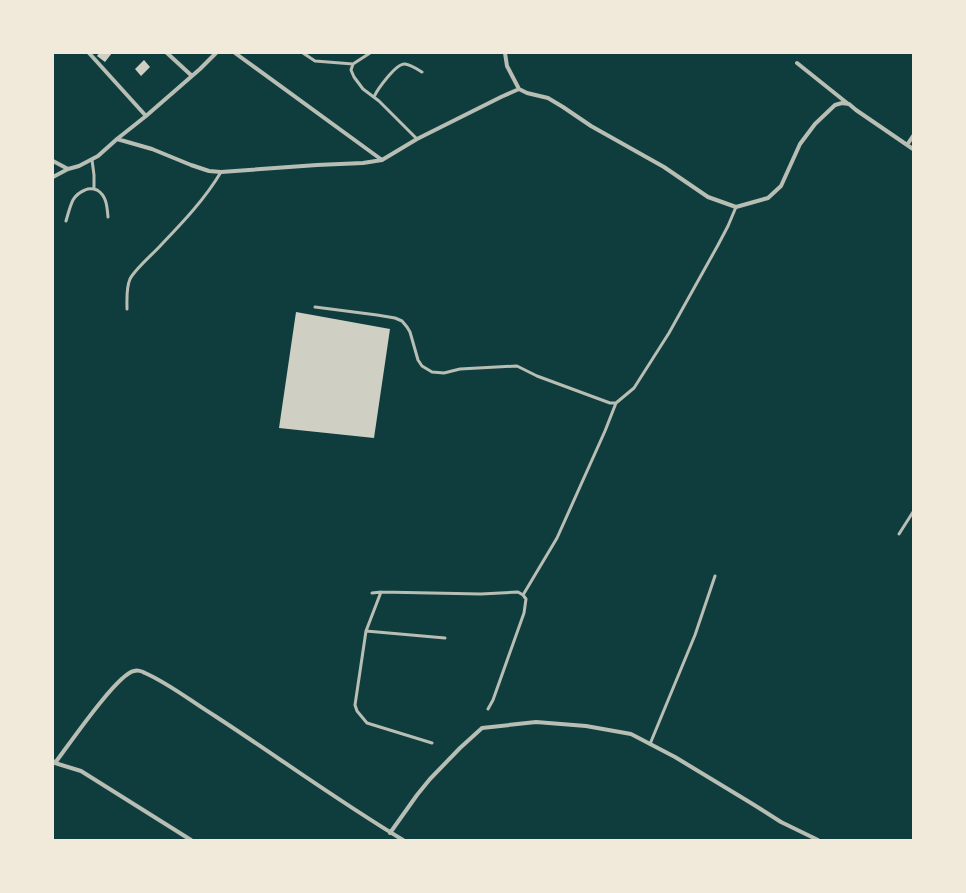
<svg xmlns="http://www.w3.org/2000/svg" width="966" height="893" font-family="'Source Sans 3',sans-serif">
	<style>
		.building { fill: #cfcfc3 }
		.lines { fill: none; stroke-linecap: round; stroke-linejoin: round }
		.service { stroke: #b8beb3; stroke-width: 3 }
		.minor { stroke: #b8beb3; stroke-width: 4 }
	</style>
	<rect width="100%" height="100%" fill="#0f3d3e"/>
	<path class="building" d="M 99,53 L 112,53 L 105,62 L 97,56 Z
		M 144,60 L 150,67 L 141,76 L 135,69 Z
		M 296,312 L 390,329 L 374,438 L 279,428 Z"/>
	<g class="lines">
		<path class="service" d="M 303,53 L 315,61 L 353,64
			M 370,53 L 353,64 L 351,70 L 354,77 L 363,89 L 379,101 L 417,139
			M 374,97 C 377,90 396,63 405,64 C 411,65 417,69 422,72
			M 92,160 L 94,175 L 94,189
			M 66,221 C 68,214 70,206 73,200 C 76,195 80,192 85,190 C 89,188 92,188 97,190 C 107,196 107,207 108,217
			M 315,307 L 377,315 L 395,318 L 402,321 L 407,327 L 410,332 L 418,360 L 422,366 L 432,372 L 444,373 L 460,369 L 517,366 L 537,376 L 610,403 L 616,403 L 634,388 L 669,333 L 718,245 L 728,226 L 736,207
			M 127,309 C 127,299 126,288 130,279 C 135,269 153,254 161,245 C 183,222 205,199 221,172
			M 899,534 L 913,512
			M 381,592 L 366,631 L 355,705 L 357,711 L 367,723 L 432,743
			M 372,593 L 381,592 L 481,594 L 518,592 L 523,595 L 526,599 L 524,613 L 493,700 L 488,709
			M 523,595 L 557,538 L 605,431 L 616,403
			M 366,631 L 445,638
			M 650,744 L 695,635 L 715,576"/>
		<path class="minor" d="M 89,53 L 146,116
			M 167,53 L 192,76
			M 235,53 L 382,160
			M 505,53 L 507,66 L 519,89
			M 797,63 L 847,103
			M 117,139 L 152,149 L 191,165 L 209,171 L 221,172 L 317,165 L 363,163 L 382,160 L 417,139 L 501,97 L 519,89 L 527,93 L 548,98 L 563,107 L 591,126 L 664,167 L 708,197 L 736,207 L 768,198 L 781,186 L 800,144 L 815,124 L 835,105 L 842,103 L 849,104 L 856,110 L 913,149
			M 907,145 L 913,136
			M 53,161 L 68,169
			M 53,177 L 68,169 L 79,166 L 98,156 L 117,139 L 146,116 L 200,69 L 216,53
			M 53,761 L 55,763 L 81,771 L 191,840
			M 55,763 C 68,746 117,674 134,671 C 137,670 142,671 145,673 C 170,684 192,702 215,716 C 278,757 338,801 403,840
			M 390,833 L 417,795 L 430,779 L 460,748 L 482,728 L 536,722 L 586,726 L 631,734 L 675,757 L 751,803 L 781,822 L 818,840"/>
	</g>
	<rect width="966" height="893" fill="none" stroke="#f1e9da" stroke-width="108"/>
</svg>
